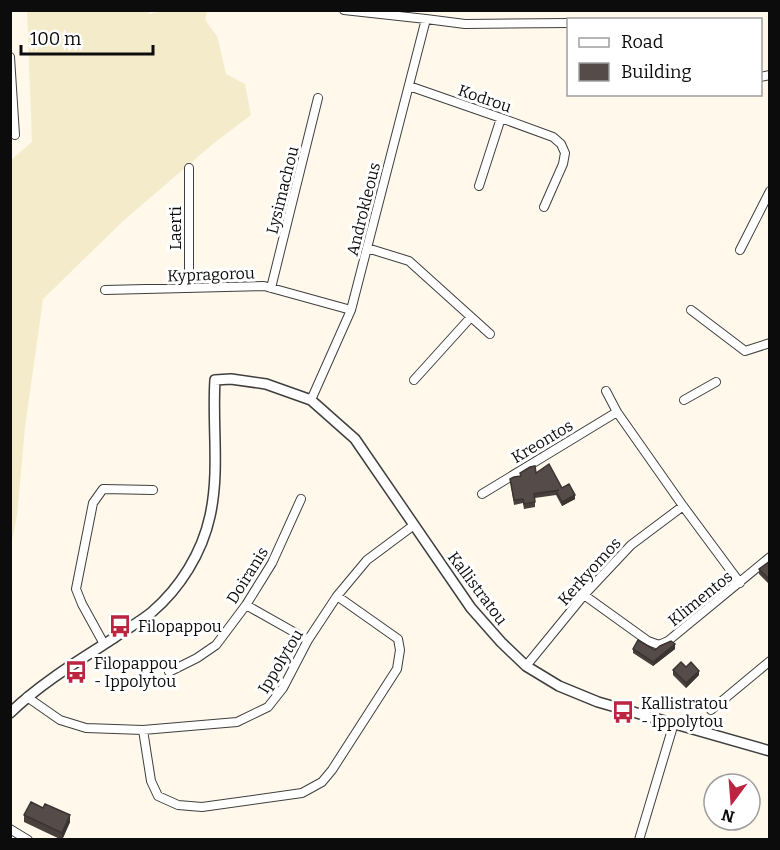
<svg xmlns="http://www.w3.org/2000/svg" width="780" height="850" font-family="Bitter,serif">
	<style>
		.farmland { fill: #f4ebcb }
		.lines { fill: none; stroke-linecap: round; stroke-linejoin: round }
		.minor-casing { stroke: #3f3f3f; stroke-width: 10 }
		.tertiary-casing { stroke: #3f3f3f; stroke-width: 12 }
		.minor { stroke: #fff; stroke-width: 8 }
		.tertiary { stroke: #fff; stroke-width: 9 }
		.wall { fill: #49403e }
		.shaded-wall { fill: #3c3432 }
		.building { fill: #554b48; stroke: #3c3432; stroke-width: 1.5 }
		.labels { text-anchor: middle; stroke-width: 6; stroke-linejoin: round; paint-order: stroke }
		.street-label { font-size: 16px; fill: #0c0c0c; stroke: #fff }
		.poi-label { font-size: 16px; fill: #0c0c0c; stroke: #fff; text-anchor: start }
	</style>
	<rect width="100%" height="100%" fill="#fff8eb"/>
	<path class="farmland" d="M 27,11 L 149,11 L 149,14 L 163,11 L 207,11 L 205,20 L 217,36 L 226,74 L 245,84 L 251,115 L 214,143 L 123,221 L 43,299 L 25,427 L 17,515 L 11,546 L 10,161 L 32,142 Z"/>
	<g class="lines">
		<g class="minor-casing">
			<path id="minor" d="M 344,10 L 426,19 L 465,24 L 568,23
				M 10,57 L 15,135
				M 760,77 L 770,75
				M 409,86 L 501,118 L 553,137 L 561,144 L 565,153 L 563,164 L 544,207
				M 479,186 L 501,118
				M 367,248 L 409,261 L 490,334
				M 740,250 L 770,191
				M 189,288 L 189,168
				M 271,288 L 318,98
				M 105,290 L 264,286 L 351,310
				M 691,310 L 745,351 L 770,343
				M 414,380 L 471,317
				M 606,391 L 617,412 L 683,506 L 740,583
				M 311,400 L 351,310 L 426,19
				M 684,400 L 716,382
				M 482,494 L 617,412
				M 584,595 L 648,641 L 659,645 L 668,641 L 770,557
				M 246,605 L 308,640
				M 104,644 L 82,604 L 76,589 L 93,503 L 103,489 L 153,490
				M 526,666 L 584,595 L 631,545 L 683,506
				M 169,672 L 197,658 L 216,645 L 246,605 L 272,563 L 301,499
				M 27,697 L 60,720 L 86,728 L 143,730 L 237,722 L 268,707 L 283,688 L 308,640 L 337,596 L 367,560 L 414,525
				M 711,710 L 770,661
				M 143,730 L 151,781 L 158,796 L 178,805 L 202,807 L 302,793 L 322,782 L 332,770 L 397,669 L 400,650 L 398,639 L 337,596
				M 10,829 L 28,840
				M 639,840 L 674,723"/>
		</g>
		<g class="tertiary-casing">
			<path id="tertiary" d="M 10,713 C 41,683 78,661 114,638 C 126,629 140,622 152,612 C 180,588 202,553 210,516 C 220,471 212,425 215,380 L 231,379 L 266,384 L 311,400 L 355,439 L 471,608 L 501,642 L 526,666 L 559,686 L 598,702 L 770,751"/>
		</g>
		<use href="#minor" class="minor"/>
		<use href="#tertiary" class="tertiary"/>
	</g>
	<path class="wall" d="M 536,473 L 562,488 L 575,499 L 562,506 L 556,495 L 535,498 L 535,507 L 524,509 L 523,503 L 514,505 L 510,479 Z
		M 770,561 L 770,583 L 769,584 L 759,574 L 759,569 Z
		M 633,649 L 655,650 L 675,649 L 653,666 L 633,653 Z
		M 686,667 L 699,675 L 686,688 L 673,675 L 673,670 Z
		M 24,815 L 70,822 L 62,840 L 24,822 Z"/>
	<path class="shaded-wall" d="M 575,495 L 575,499 L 562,506 L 562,502 Z
		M 675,644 L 675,649 L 653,666 L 653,662 Z
		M 699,671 L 699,675 L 686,688 L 686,683 Z
		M 70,815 L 70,822 L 62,840 L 62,833 Z"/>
	<path class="building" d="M 549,464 L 562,488 L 569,484 L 575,495 L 562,502 L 556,491 L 559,490 L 534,494 L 535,502 L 524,504 L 523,499 L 514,500 L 510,479 L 514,477 L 521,476 L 520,473 L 530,467 L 535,466 L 536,473 Z
		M 770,561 L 770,579 L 769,579 L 759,569 Z
		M 638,640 L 655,650 L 660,646 L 671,641 L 675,644 L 653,662 L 633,649 Z
		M 681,662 L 686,667 L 691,662 L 699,671 L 686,683 L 673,670 Z
		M 31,802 L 43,808 L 45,804 L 70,815 L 62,833 L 24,815 Z"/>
	<defs>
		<g id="bus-bare" transform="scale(1.8)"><path d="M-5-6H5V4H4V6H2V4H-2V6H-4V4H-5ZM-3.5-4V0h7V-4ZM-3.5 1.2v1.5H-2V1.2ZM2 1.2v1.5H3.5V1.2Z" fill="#bc2440" stroke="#fff" stroke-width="2.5" paint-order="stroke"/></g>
	</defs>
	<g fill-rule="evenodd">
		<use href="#bus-bare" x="120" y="626"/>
		<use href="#bus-bare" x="76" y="672"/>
		<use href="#bus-bare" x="623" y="712"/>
	</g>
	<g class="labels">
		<g class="street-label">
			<text transform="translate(485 98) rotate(19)" y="6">Kodrou</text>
			<text transform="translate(282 190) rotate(-76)" y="6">Lysimachou</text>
			<text transform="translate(363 209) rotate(-76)" y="6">Androkleous</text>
			<text transform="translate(175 228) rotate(-90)" y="6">Laerti</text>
			<text transform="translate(211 274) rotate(-2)" y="6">Kypragorou</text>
			<text transform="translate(542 441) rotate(-31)" y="6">Kreontos</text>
			<text transform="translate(589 571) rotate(-48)" y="6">Kerkyomos</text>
			<text transform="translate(247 575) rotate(-58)" y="6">Doiranis</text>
			<text transform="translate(478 588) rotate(53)" y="6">Kallistratou</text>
			<text transform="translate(700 598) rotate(-39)" y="6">Klimentos</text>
			<text transform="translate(280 661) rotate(-59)" y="6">Ippolytou</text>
		</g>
		<g class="poi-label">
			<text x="138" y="632">Filopappou</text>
			<text x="94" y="669">Filopappou<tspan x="94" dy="18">- Ippolytou</tspan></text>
			<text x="641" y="709">Kallistratou<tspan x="641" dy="18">- Ippolytou</tspan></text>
		</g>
	</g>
	<rect width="780" height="850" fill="none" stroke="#0c0c0c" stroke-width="24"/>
	<rect x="567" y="18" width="195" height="78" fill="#ffffff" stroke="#9e9e9e" stroke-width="1.5"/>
	<rect x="579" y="38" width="30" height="9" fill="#ffffff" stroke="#9e9e9e" stroke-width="1.5"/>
	<text x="621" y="48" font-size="18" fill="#0c0c0c">Road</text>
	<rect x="579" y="63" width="30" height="18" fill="#554b48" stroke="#9e9e9e" stroke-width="1.5"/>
	<text x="621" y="78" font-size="18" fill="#0c0c0c">Building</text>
	<g transform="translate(732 802) rotate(196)"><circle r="28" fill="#ffffff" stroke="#9e9e9e" stroke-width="1.5"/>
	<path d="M0-4.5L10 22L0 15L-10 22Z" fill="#bc2440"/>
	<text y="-9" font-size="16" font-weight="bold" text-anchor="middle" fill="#0c0c0c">N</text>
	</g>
	<path d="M21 45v9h132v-9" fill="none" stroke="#0c0c0c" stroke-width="3"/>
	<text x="30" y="45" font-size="18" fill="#0c0c0c" stroke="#ffffff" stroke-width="4.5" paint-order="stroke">100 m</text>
</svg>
